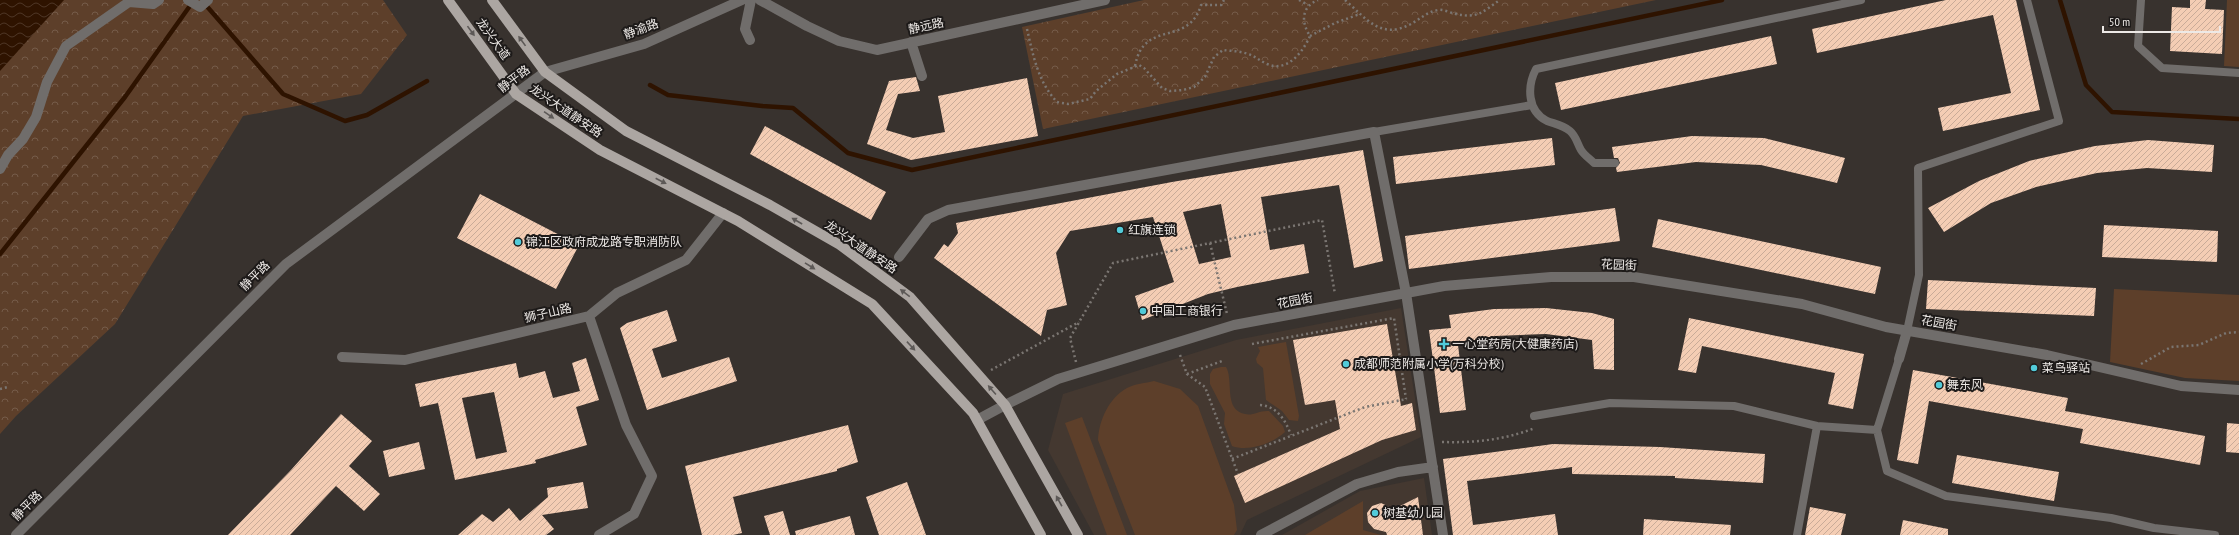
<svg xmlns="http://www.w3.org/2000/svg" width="2239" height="535" font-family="'PT Sans Narrow','Noto Sans SC',sans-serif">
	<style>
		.built { fill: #443830 }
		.grass { fill: #5d3f2a }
		.park { fill: url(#park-crowns) }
		.water { fill: url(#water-waves) }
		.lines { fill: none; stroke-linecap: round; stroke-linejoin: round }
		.stream { stroke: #2e1300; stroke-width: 4.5 }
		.building { fill: url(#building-hatch); fill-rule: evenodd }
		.path { stroke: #7b7672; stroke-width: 2.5; stroke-dasharray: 2 3; stroke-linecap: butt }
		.service { stroke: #706d6b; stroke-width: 8 }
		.pedestrian { stroke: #706d6b; stroke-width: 10 }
		.minor { stroke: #706d6b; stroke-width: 10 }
		.tertiary { stroke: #706d6b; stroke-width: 10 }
		.primary { stroke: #aca6a2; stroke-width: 10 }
		.oneway { fill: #5d5957 }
		.poi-dot { fill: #52cbd9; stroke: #1d1a19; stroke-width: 1.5 }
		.labels { text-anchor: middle; stroke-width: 4; stroke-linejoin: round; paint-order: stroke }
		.street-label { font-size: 12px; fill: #ede9e6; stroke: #1d1a19 }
		.poi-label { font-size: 12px; fill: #ede9e6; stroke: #1d1a19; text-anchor: start }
	</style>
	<defs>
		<pattern id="park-crowns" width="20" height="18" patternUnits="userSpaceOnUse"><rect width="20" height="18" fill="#5d3f2a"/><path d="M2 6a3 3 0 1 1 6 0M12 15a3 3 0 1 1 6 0" fill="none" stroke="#755b49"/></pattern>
		<pattern id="water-waves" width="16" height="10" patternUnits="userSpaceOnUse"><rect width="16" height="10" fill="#2e1300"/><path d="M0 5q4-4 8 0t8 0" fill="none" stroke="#4d3525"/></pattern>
		<pattern id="building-hatch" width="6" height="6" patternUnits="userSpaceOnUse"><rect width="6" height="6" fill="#f4cdb4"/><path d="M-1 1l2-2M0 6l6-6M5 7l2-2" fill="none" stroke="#c9ab98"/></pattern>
	</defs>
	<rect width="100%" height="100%" fill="#38322e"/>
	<path class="built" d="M 1401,308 L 1421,437 L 1247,520 L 1240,535 L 1094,535 L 1048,450 L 1063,394 L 1236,340 Z
		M 1424,478 L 1432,535 L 1282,535 L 1360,491 Z"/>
	<path class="grass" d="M 2227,0 L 2239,0 L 2239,67 L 2224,66 Z
		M 2114,289 L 2239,295 L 2239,381 L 2185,378 L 2110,362 Z
		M 1286,342 L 1299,416 L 1298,421 L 1289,420 L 1282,411 L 1266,400 L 1263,368 L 1257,363 L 1256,359 L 1260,351 L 1258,347 Z
		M 1221,367 L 1226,367 C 1234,380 1223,410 1245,414 C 1253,416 1260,410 1269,411 L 1283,426 L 1285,432 C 1272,444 1248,452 1232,446 L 1224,424 L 1225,413 L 1210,384 L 1210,374 L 1213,369 Z
		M 1154,381 L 1180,389 L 1198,406 L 1234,505 L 1237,530 L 1234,535 L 1135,535 L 1098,440 C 1099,420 1109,398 1127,388 C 1134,384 1146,383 1154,381 Z
		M 1082,417 L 1127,535 L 1107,535 L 1065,423 Z
		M 1363,501 L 1363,530 L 1381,535 L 1305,535 Z"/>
	<path class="park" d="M 0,0 L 383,0 L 407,35 L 361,94 L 243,116 L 115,324 L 16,416 L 0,434 Z
		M 1144,0 L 1656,0 L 1043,129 L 1022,27 Z"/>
	<path class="water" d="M 0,0 L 64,0 L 0,71 Z"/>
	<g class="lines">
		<path class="stream" d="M 2060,0 L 2086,85 L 2112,112 L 2239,119
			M 204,3 L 283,94 L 345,121 L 367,115 L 427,81
			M 650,85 L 668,95 L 762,106 L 793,108 L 848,153 L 912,170 L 1722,0
			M 0,254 L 125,97 L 192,3"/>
	</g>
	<path class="building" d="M 1946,0 L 2016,0 L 2040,110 L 1943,131 L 1938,108 L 2011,93 L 1993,15 L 1817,53 L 1812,29 Z
		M 2190,0 L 2206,0 L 2205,9 L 2224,10 L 2222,54 L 2170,51 L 2172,7 L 2190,8 Z
		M 1771,36 L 1777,64 L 1561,110 L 1555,83 Z
		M 916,77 L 920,91 L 898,94 L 886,130 L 913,138 L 945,132 L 938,96 L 1027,78 L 1038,136 L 911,160 L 867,144 L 889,81 Z
		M 765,126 L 886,192 L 871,220 L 750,154 Z
		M 1692,136 L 1764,138 L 1845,158 L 1837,183 L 1761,165 L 1696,162 L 1617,172 L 1616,168 L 1620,163 L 1618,158 L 1614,158 L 1612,147 Z
		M 1552,138 L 1555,165 L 1396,184 L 1393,157 Z
		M 2148,140 L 2214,145 L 2212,172 L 2147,168 L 2097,173 L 2036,187 L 1991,203 L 1944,232 L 1928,208 L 1979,181 L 2029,161 L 2095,146 Z
		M 1363,150 L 1383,261 L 1354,268 L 1339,185 L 1261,197 L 1270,250 L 1304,244 L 1309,273 L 1237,287 L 1208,294 L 1142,320 L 1135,296 L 1174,282 L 1153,217 L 1070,231 L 1056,253 L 1067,305 L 1047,310 L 1041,336 L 934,258 L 944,244 L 948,247 L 958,233 L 956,223 L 1172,182 ZM 1221,204 L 1231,257 L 1199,264 L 1183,212 Z
		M 480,194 L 579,245 L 556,289 L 457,238 Z
		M 1615,208 L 1620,241 L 1409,269 L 1405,236 Z
		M 1658,219 L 1881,267 L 1875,294 L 1652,247 Z
		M 2104,225 L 2218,231 L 2217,262 L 2102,257 Z
		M 1928,280 L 2096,288 L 2094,316 L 1926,309 Z
		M 1546,308 L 1592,313 L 1614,319 L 1614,370 L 1594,369 L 1592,340 L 1546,334 L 1495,336 L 1458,345 L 1466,410 L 1440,413 L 1429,330 L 1451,328 L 1449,315 L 1494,309 Z
		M 667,310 L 677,341 L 652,349 L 662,378 L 729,357 L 737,381 L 647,410 L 620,328 L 627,323 Z
		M 1689,318 L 1864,354 L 1853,409 L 1828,404 L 1835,373 L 1702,346 L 1696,373 L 1678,370 Z
		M 1387,324 L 1401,406 L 1412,403 L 1416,430 L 1382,440 L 1245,503 L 1234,476 L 1340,429 L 1335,400 L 1305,405 L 1293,340 Z
		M 586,358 L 599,400 L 576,407 L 587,445 L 535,460 L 536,463 L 455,480 L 438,403 L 420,407 L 415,384 L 516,363 L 519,378 L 545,371 L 553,398 L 580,391 L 572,363 ZM 494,392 L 507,452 L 476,459 L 462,398 Z
		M 1913,370 L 2068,398 L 2065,411 L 2205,436 L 2200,465 L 2080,443 L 2083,429 L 1929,401 L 1918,464 L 1897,460 Z
		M 341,414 L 372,441 L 349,466 L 380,494 L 364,511 L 336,486 L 290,535 L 228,535 L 291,470 Z
		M 2227,423 L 2239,424 L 2239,453 L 2226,452 Z
		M 848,425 L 858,462 L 837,469 L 837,471 L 733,497 L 742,533 L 733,535 L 702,535 L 685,466 Z
		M 419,442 L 425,469 L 389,477 L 383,451 Z
		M 1553,444 L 1660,447 L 1765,454 L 1763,483 L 1675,478 L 1675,476 L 1572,474 L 1572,467 L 1467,481 L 1473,525 L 1555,514 L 1558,535 L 1453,535 L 1443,459 Z
		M 1957,455 L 2059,472 L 2054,501 L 1952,483 Z
		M 583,482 L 588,508 L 542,515 L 554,529 L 546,535 L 458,535 L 482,514 L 493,522 L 509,508 L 520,521 L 548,497 L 547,488 Z
		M 907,482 L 926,535 L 879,535 L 866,497 Z
		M 1418,497 L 1423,535 L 1387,535 L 1386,532 L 1374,529 L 1368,522 L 1367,513 L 1372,506 L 1381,503 L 1394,509 Z
		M 1810,507 L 1846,514 L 1841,535 L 1805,535 Z
		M 783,511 L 790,535 L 770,535 L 764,516 Z
		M 850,516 L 855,535 L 796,535 L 795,531 Z
		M 1644,519 L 1731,525 L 1730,535 L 1643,535 Z
		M 1903,520 L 1948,529 L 1948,535 L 1900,535 Z"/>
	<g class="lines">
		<path class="path" d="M 1299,0 L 1308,5
			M 1345,0 C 1367,19 1380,40 1411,24 C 1420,19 1427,12 1438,10 C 1444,9 1450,13 1456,14 C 1479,19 1483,11 1500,0
			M 1027,29 C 1033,55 1038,82 1057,102 L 1068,104 L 1090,99 L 1096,91 L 1117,74 L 1139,65 L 1144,68 L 1162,88 L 1170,91 L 1183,90 L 1194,87 L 1205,77 L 1214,57 L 1223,50 C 1231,51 1240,51 1248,54 C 1255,56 1260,61 1267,64 C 1287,73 1303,52 1310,36 C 1301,22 1301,7 1318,0
			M 1310,36 L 1335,23 L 1360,14
			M 1135,66 C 1144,18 1188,48 1201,5 L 1221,5 L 1224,0
			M 1210,243 L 1227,314
			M 1252,344 L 1394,318 L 1406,399
			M 1180,355 L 1187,374 L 1205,387 L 1238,474
			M 1076,362 L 1070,338 L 1113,263 L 1322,220 L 1335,294
			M 2141,364 L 2171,347 L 2199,345 L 2226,333 L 2239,332
			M 991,370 L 1079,322
			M 1187,374 L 1222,361
			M 0,389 L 8,387
			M 1260,405 C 1277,406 1286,421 1291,435
			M 1442,442 C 1474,443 1504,440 1535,428
			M 1232,459 L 1365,407 L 1407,399"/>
		<path class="service" d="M 2141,0 L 2138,46 L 2162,68 L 2239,73
			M 1374,132 L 1532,105
			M 1615,163 L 1594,163 C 1590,159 1584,155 1581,150 C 1577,143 1576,136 1570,131 C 1563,125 1555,124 1547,121 C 1527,111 1527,86 1536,69 L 1861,0
			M 1907,331 L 1919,275 L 1918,168 L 2059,121 L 2027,0
			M 1899,359 L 1877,430 L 1887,471 L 1946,496 L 2111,518 L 2154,528 L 2215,535
			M 1534,416 L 1610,403 L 1734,406 L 1817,426 L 1877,430
			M 1797,535 L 1817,426"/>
		<path class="pedestrian" d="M 188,0 L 200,7 L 208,0
			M 0,169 L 8,155 L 23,139 L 36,117 L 47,82 L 66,46 L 129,2 L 153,4 L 159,0"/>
		<path class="minor" d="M 760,0 L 807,26 L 839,41 L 877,50 L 1105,0
			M 750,40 L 745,29 L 751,0
			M 911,42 L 922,76
			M 545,72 L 644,44 L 742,0
			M 899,257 L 928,219 L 948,210 L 1374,132 L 1406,293 L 1443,535
			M 589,316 L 626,425 L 652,476 L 634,514 L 599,535
			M 342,357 L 405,360 L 589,316 L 617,293 L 686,260 L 723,213
			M 1899,359 L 1907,331
			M 1005,405 L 1058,379 L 1234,325 L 1444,286 L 1551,277 L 1634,277 L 1802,304 L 1886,327 L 2047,355 L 2181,386 L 2239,390
			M 1261,535 L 1357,484 L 1398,472 L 1433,467"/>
		<path class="tertiary" d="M 977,420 L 1005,405
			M 16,535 L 286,264 L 545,72"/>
		<path class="primary" d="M 448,0 L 516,94 L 600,150 L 738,221 L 872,304 L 973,413 L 1041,535
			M 492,0 L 545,72 L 626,131 L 770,205 L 840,245 L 910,297 L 1005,405 L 1078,535"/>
	</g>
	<defs><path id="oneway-solid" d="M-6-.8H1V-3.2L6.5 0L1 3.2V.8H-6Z"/></defs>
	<g class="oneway">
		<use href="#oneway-solid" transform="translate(471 31) rotate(54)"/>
		<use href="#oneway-solid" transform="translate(522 41) rotate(-126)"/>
		<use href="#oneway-solid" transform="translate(549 115) rotate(34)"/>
		<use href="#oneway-solid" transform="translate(661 181) rotate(27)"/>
		<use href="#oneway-solid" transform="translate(797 221) rotate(-150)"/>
		<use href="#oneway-solid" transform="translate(810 266) rotate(32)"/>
		<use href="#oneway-solid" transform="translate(905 293) rotate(-143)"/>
		<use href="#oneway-solid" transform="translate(911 346) rotate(47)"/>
		<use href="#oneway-solid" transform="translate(992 390) rotate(-131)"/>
		<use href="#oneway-solid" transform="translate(1059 501) rotate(-119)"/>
	</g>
	<g class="poi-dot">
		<circle cx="1120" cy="230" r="4"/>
		<circle cx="518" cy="242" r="4"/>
		<circle cx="1143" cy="311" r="4"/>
		<path d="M1442 338h4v4h4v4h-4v4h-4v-4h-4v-4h4z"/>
		<circle cx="1346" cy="364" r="4"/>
		<circle cx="2034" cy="368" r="4"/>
		<circle cx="1939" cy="385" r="4"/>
		<circle cx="1375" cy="513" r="4"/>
	</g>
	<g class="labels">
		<g class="street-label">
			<text transform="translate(926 26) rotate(-12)" y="4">静远路</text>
			<text transform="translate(641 29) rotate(-20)" y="4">静渝路</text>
			<text transform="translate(493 39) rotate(54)" y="4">龙兴大道</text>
			<text transform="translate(514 79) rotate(-37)" y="4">静平路</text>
			<text transform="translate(566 111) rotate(34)" y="4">龙兴大道静安路</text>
			<text transform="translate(861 247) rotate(34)" y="4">龙兴大道静安路</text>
			<text transform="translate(1619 265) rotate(2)" y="4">花园街</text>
			<text transform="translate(255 276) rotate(-45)" y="4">静平路</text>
			<text transform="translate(1295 301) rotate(-11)" y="4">花园街</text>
			<text transform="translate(548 313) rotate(-13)" y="4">狮子山路</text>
			<text transform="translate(1939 323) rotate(10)" y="4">花园街</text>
			<text transform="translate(27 506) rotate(-45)" y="4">静平路</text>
		</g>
		<g class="poi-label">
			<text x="1128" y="234">红旗连锁</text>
			<text x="526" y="246">锦江区政府成龙路专职消防队</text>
			<text x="1151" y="315">中国工商银行</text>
			<text x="1452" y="348">一心堂药房(大健康药店)</text>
			<text x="1354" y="368">成都师范附属小学(万科分校)</text>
			<text x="2042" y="372">菜鸟驿站</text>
			<text x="1947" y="389">舞东风</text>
			<text x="1383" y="517">树基幼儿园</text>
		</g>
	</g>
	<path d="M2103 26v6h117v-6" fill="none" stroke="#ede9e6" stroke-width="2"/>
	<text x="2109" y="26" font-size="12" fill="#ede9e6" stroke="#1d1a19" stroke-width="3" paint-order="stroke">50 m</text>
</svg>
